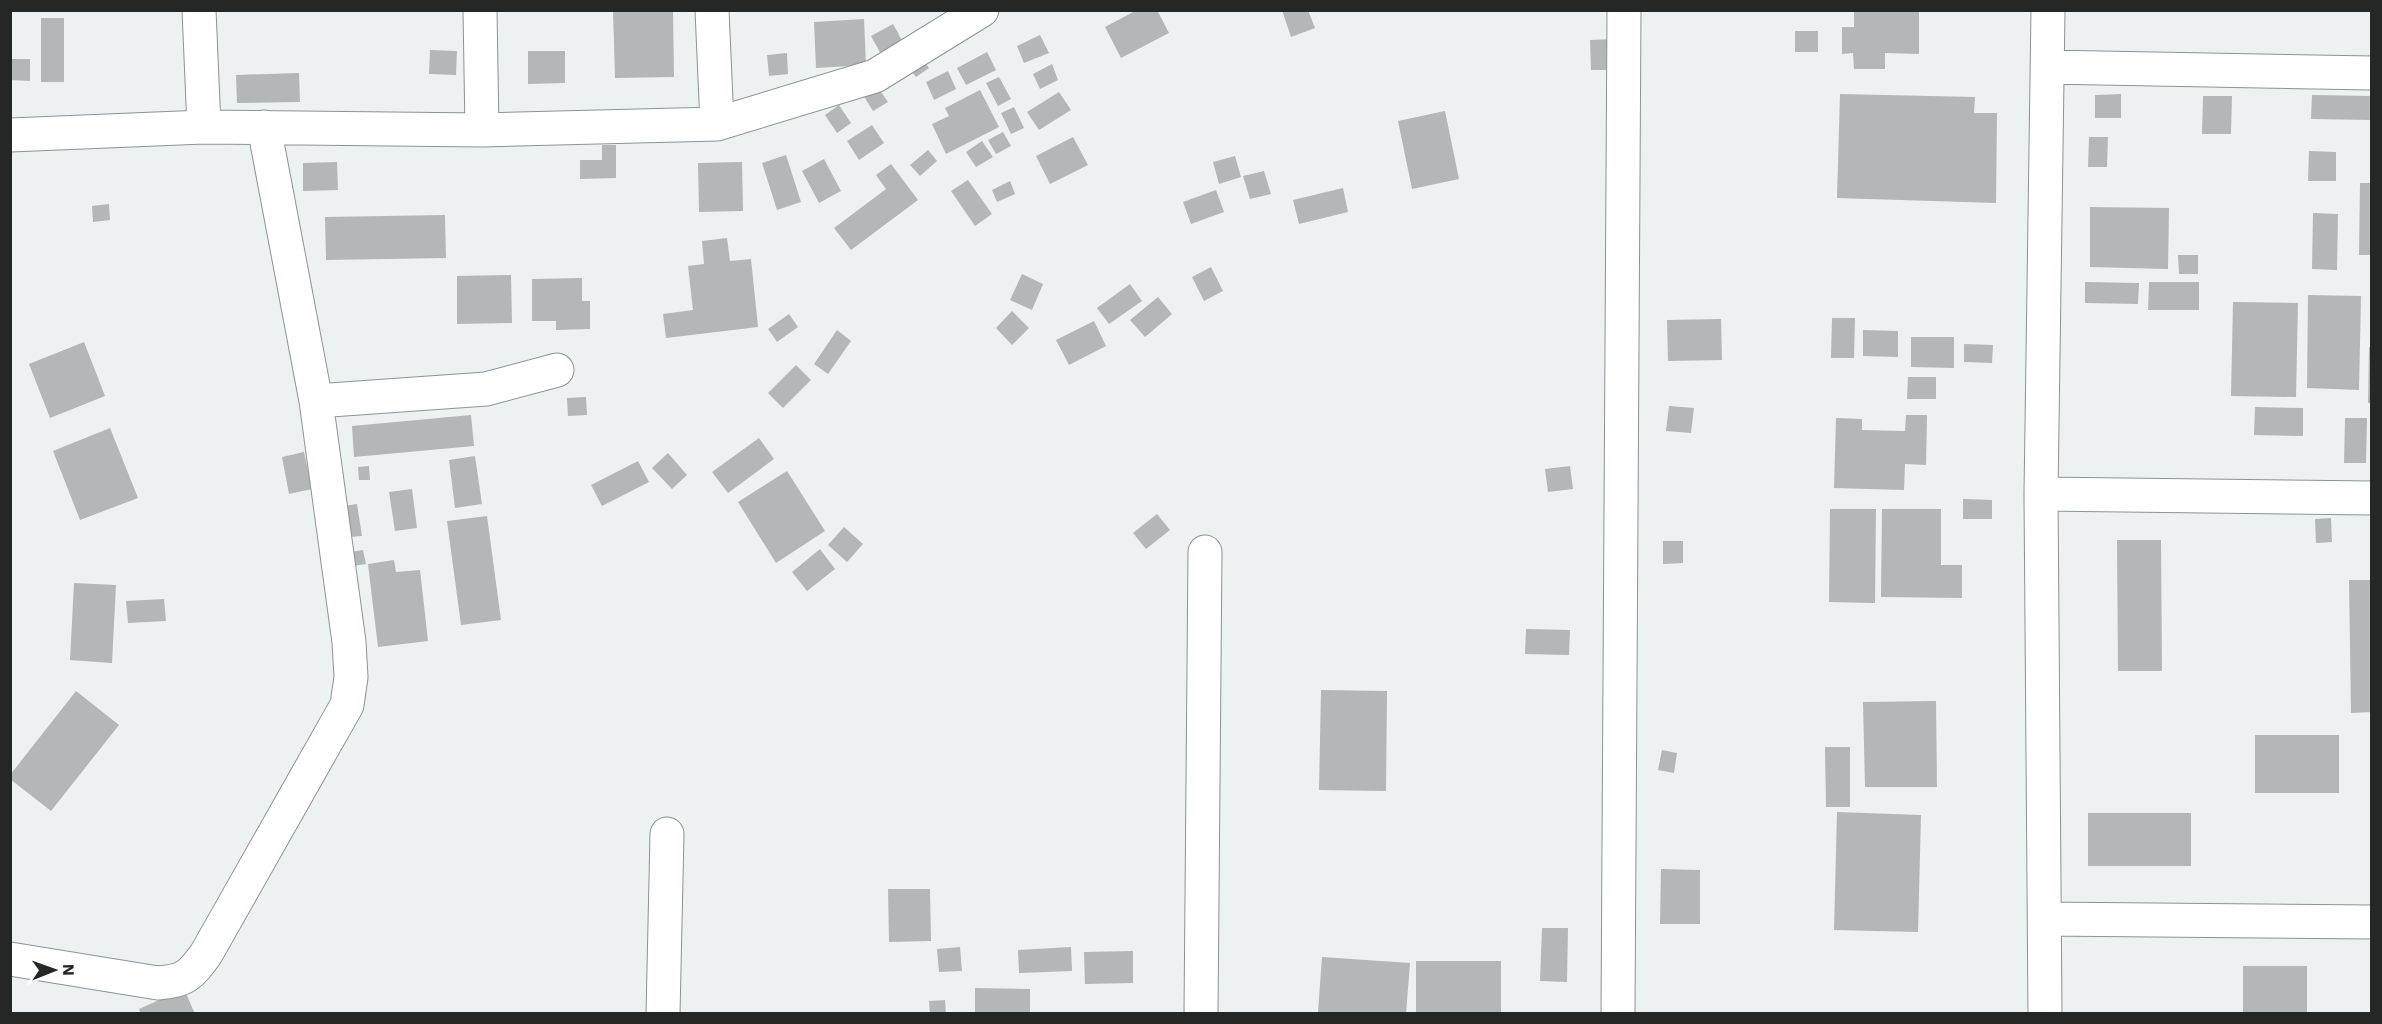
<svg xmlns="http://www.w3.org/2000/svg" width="2382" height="1024" font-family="'Work Sans',sans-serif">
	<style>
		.building { fill: #b2b7b8 }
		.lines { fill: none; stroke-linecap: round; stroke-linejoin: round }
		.minor-casing { stroke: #8d9293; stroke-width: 35 }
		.minor { stroke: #fff; stroke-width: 33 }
	</style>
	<rect width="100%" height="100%" fill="#ecf1f2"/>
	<path class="building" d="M 613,10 L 673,10 L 674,77 L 615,78 Z
		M 1137,10 L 1157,10 L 1169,33 L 1121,58 L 1105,27 Z
		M 1282,10 L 1308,10 L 1315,28 L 1291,37 Z
		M 1854,10 L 1919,10 L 1919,54 L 1885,53 L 1885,69 L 1854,69 L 1853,53 L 1842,54 L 1842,27 L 1854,27 Z
		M 41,18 L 64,18 L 64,82 L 41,82 Z
		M 864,19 L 866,65 L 816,68 L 814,22 Z
		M 893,24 L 903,42 L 881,54 L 871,36 Z
		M 1795,31 L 1818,31 L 1818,52 L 1795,52 Z
		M 1040,35 L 1049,53 L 1024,63 L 1017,46 Z
		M 1615,39 L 1616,70 L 1591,70 L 1590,40 Z
		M 430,50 L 457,51 L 456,75 L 429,74 Z
		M 528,51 L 565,51 L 565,83 L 528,84 Z
		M 987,52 L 996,70 L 966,85 L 957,68 Z
		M 787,53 L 788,74 L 769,76 L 767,55 Z
		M 921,57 L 929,68 L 916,77 L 908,67 Z
		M 10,59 L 30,59 L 30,81 L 10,80 Z
		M 1052,64 L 1058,80 L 1040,89 L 1033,74 Z
		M 948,71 L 956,89 L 934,100 L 926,82 Z
		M 299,73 L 300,102 L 237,103 L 236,75 Z
		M 999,77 L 1011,99 L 998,106 L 986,83 Z
		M 877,86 L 888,102 L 873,111 L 863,95 Z
		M 980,90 L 999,127 L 946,154 L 932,124 L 949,116 L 945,108 Z
		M 1059,92 L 1071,110 L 1039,130 L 1027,112 Z
		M 1840,94 L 1975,97 L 1974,113 L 1997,113 L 1996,203 L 1837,198 Z
		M 2121,94 L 2121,118 L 2095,118 L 2095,95 Z
		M 2312,95 L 2372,96 L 2372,120 L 2311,119 Z
		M 2203,96 L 2232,96 L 2231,134 L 2202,134 Z
		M 839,105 L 851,123 L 837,133 L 825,115 Z
		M 1014,107 L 1024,128 L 1011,134 L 1001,113 Z
		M 1445,111 L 1459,179 L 1412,189 L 1398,121 Z
		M 872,125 L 884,143 L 859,160 L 847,141 Z
		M 1003,132 L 1011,146 L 996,154 L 988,140 Z
		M 1073,137 L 1088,165 L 1050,184 L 1036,156 Z
		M 2089,137 L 2108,137 L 2107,167 L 2088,167 Z
		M 982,141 L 993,157 L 976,167 L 966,152 Z
		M 602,145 L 616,145 L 616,178 L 580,179 L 580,160 L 602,160 Z
		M 928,150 L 937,161 L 920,176 L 910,165 Z
		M 2309,151 L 2336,152 L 2336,181 L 2308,181 Z
		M 786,155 L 801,202 L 777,210 L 762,163 Z
		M 1235,156 L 1241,177 L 1219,184 L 1213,162 Z
		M 824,159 L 841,191 L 819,203 L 802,171 Z
		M 337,162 L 338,190 L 303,191 L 303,163 Z
		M 742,162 L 743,211 L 699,212 L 698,163 Z
		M 891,164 L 918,200 L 851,250 L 834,228 L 886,189 L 876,175 Z
		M 1264,171 L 1271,194 L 1250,199 L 1243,176 Z
		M 968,180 L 992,214 L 975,226 L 951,191 Z
		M 1010,181 L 1015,194 L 997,202 L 992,190 Z
		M 2360,183 L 2372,183 L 2372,255 L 2359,255 Z
		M 1343,188 L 1348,212 L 1299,224 L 1293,200 Z
		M 1216,190 L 1224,212 L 1191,224 L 1183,202 Z
		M 109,204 L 110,220 L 93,222 L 92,206 Z
		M 2090,207 L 2169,208 L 2168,269 L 2090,267 Z
		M 2313,213 L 2338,214 L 2337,270 L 2312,269 Z
		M 445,215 L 446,258 L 326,260 L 325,217 Z
		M 727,238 L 730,261 L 751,259 L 758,327 L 666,338 L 663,314 L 693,310 L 688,266 L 704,264 L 702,241 Z
		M 2178,255 L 2198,255 L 2198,274 L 2179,274 Z
		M 1211,267 L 1223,291 L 1204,301 L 1192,277 Z
		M 1022,274 L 1043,284 L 1032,310 L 1010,300 Z
		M 511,275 L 512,323 L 457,324 L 457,276 Z
		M 582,278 L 582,301 L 590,301 L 590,329 L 556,330 L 556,321 L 532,321 L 532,279 Z
		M 2085,282 L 2139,283 L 2138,304 L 2085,303 Z
		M 2149,282 L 2199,282 L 2199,310 L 2148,310 Z
		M 1130,284 L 1142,301 L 1109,324 L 1097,308 Z
		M 2308,295 L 2361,296 L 2359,390 L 2307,388 Z
		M 1158,297 L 1172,314 L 1145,337 L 1130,320 Z
		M 2233,302 L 2298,303 L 2296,397 L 2231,396 Z
		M 1012,311 L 1029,328 L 1012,345 L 996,328 Z
		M 789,314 L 798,327 L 777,342 L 768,329 Z
		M 1832,318 L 1855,318 L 1854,358 L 1831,358 Z
		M 1721,319 L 1722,360 L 1668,361 L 1667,320 Z
		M 1094,321 L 1106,346 L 1069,365 L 1056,340 Z
		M 837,330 L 851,341 L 828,374 L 814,364 Z
		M 1863,330 L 1898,331 L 1898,357 L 1863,356 Z
		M 1911,337 L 1954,337 L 1954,368 L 1911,367 Z
		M 84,342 L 105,396 L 50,418 L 29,364 Z
		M 1964,344 L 1993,345 L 1992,363 L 1964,362 Z
		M 2369,347 L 2372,347 L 2372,403 L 2368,403 Z
		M 796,365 L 811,380 L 783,408 L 768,393 Z
		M 1908,377 L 1936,377 L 1936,399 L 1907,399 Z
		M 586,397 L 587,415 L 568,416 L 567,398 Z
		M 1669,406 L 1694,408 L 1691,433 L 1666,431 Z
		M 2255,407 L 2303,408 L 2303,436 L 2254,435 Z
		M 471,415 L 474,446 L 354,457 L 352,426 Z
		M 1906,415 L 1927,415 L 1926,465 L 1905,464 L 1904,490 L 1834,488 L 1836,418 L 1862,419 L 1862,430 L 1905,431 Z
		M 2345,418 L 2367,418 L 2366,463 L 2344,463 Z
		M 110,428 L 138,498 L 80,520 L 53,451 Z
		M 759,438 L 774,459 L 728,493 L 712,472 Z
		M 304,452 L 312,489 L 289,494 L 282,457 Z
		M 668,453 L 687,475 L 672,489 L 652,468 Z
		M 475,456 L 482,504 L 455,508 L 449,460 Z
		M 638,461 L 649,482 L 602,506 L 591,485 Z
		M 369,466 L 370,480 L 359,480 L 358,467 Z
		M 1570,466 L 1573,489 L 1548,492 L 1545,469 Z
		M 787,471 L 825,531 L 776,563 L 738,502 Z
		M 412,489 L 417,528 L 395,531 L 389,492 Z
		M 1963,499 L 1992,500 L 1992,519 L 1963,519 Z
		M 357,504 L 362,536 L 348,537 L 343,506 Z
		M 1830,509 L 1876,509 L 1875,603 L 1829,602 Z
		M 1882,509 L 1941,509 L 1941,565 L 1962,565 L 1962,598 L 1881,597 Z
		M 1157,514 L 1170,530 L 1146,549 L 1133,533 Z
		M 487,516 L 501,620 L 461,625 L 447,521 Z
		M 2331,518 L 2332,542 L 2316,543 L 2315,519 Z
		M 844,527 L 863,544 L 847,562 L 828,545 Z
		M 2117,540 L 2161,540 L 2162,671 L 2118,671 Z
		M 1663,541 L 1683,541 L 1683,563 L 1663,564 Z
		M 820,549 L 835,569 L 807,591 L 792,572 Z
		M 363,550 L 366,564 L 352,566 L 350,552 Z
		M 394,560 L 396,572 L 420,570 L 428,641 L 378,647 L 368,564 Z
		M 2349,580 L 2372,580 L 2372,712 L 2351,713 Z
		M 74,583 L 116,585 L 112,663 L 70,660 Z
		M 164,599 L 166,621 L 128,623 L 126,601 Z
		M 1526,629 L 1570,630 L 1569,655 L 1525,654 Z
		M 1321,690 L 1387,691 L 1386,791 L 1319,790 Z
		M 76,691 L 119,725 L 51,811 L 10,779 L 10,775 Z
		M 1936,701 L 1937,787 L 1865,787 L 1863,702 Z
		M 2255,735 L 2339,735 L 2339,793 L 2255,793 Z
		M 1825,747 L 1850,747 L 1850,807 L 1826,807 Z
		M 1662,750 L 1677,753 L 1674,773 L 1658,770 Z
		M 1837,812 L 1921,815 L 1918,932 L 1834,930 Z
		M 2088,813 L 2191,813 L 2191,866 L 2088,866 Z
		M 1661,869 L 1700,870 L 1700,924 L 1660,924 Z
		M 888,889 L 930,889 L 931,941 L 889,942 Z
		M 1542,928 L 1568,928 L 1567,982 L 1540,981 Z
		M 960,947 L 962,971 L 939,972 L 937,949 Z
		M 1071,947 L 1072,971 L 1019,973 L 1018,950 Z
		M 1133,951 L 1133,983 L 1085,984 L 1084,952 Z
		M 1322,957 L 1410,963 L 1406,1014 L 1318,1012 Z
		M 1416,961 L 1501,961 L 1501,1014 L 1416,1014 Z
		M 2243,966 L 2307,966 L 2307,1014 L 2243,1014 Z
		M 975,988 L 1030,989 L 1030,1014 L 975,1014 Z
		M 184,989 L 195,1014 L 141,1014 L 139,1009 Z
		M 945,1000 L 946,1014 L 930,1014 L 929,1001 Z"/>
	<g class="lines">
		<g class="minor-casing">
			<path id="minor" d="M 199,10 L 204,127
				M 480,10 L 482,130
				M 712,10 L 717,124
				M 2047,67 L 2372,73
				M 10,135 L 204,127 L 482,130 L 717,124 L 875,76 L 982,10
				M 316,401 L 486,389 L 557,370
				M 2041,494 L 2372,498
				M 2046,919 L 2372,922
				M 10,959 L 158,983 C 185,981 190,976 206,954 L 347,705 L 351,677 L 349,642 L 316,401 L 264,127
				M 663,1014 L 667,834
				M 1201,1014 L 1205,552
				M 1618,1014 L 1624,10
				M 2045,1014 L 2041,494 L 2048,10"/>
		</g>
		<use href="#minor" class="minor"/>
	</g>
	<rect width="2382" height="1024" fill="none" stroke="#252727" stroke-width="24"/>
	<g transform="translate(54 970) rotate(89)" stroke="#ffffff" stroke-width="4.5" paint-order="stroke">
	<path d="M0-4.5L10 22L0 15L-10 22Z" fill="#252727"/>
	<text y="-9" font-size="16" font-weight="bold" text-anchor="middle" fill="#252727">N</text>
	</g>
</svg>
